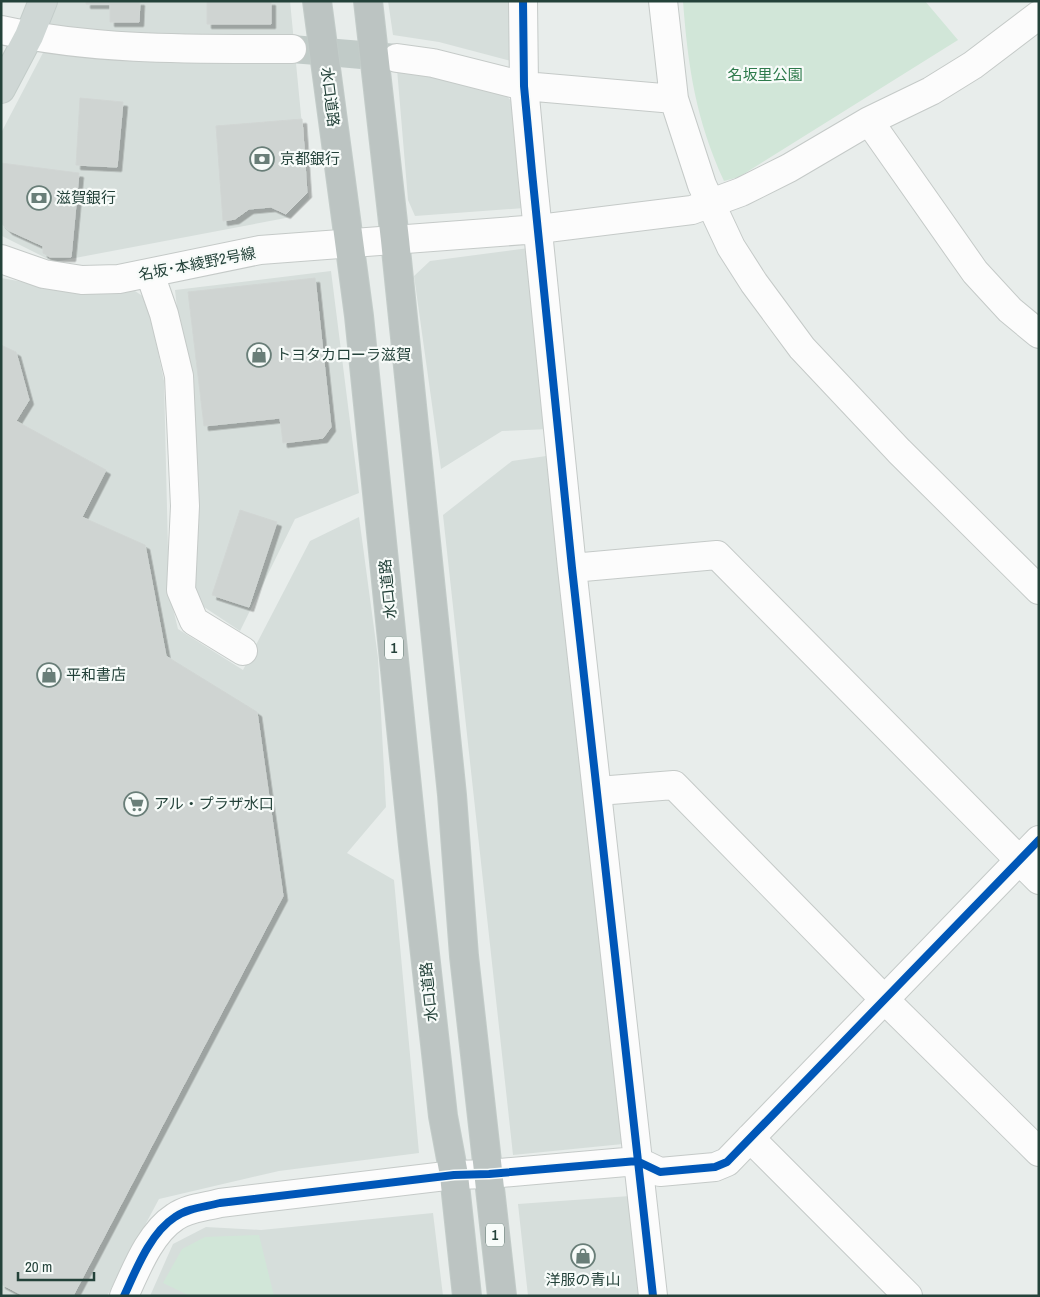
<svg xmlns="http://www.w3.org/2000/svg" width="1040" height="1297" font-family="'Archivo Narrow','Noto Sans JP',sans-serif">
	<style>
		.built { fill: #d6dedb }
		.green { fill: #d1e6d8 }
		.building { fill: #cfd4d2; stroke: #d1d6d4; filter: url(#shadow) }
		.lines { fill: none; stroke-linecap: round; stroke-linejoin: round }
		.minor-tunnel { stroke: #c1cbc8; stroke-width: 28; stroke-dasharray: 28 14; stroke-linecap: butt }
		.minor-casing { stroke: #c5cac8; stroke-width: 30 }
		.major-casing { stroke: #c3ccc9; stroke-width: 30 }
		.highway-casing { stroke: #c3ccc9; stroke-width: 30 }
		.minor { stroke: #fcfcfc; stroke-width: 28 }
		.major { stroke: #cfd7d5; stroke-width: 28 }
		.highway { stroke: #bcc4c2; stroke-width: 28 }
		.cycleway-casing { stroke: #f7fbf9; stroke-width: 11 }
		.cycleway { stroke: #0057b8; stroke-width: 8 }
		.labels { text-anchor: middle; stroke-width: 4.5; stroke-linejoin: round; paint-order: stroke }
		.shield { fill: #f7fbf9; stroke: #637a73; stroke-width: 1 }
		.shield-label { font-size: 14px; font-weight: bold; fill: #24423a }
		.park-label { font-size: 15px; fill: #2d7a4b; stroke: #f7fbf9 }
		.street-label { font-size: 15px; fill: #24423a; stroke: #f7fbf9 }
		.poi-label { font-size: 15px; fill: #24423a; stroke: #f7fbf9; text-anchor: start }
	</style>
	<defs>
		<filter id="shadow"><feDropShadow dx="4.5" dy="4.5" stdDeviation="0" flood-color="#0004"/></filter>
	</defs>
	<rect width="100%" height="100%" fill="#e8edeb"/>
	<path class="built" d="M 56,1 L 290,1 L 309,198 L 291,217 L 54,262 L 2,236 L 1,133 L 45,49 L 50,15 Z
		M 388,1 L 510,1 L 511,61 L 439,42 L 393,35 Z
		M 397,69 L 503,92 L 513,103 L 524,208 L 415,216 L 408,200 Z
		M 529,248 L 549,429 L 502,431 L 441,469 L 414,276 L 430,261 Z
		M 331,271 L 359,493 L 295,519 L 240,631 L 198,603 L 190,590 L 183,361 L 175,290 Z
		M 1,278 L 52,287 L 119,292 L 135,291 L 147,299 L 164,381 L 169,592 L 178,629 L 243,670 L 310,541 L 359,517 L 378,658 L 386,807 L 347,853 L 394,880 L 419,1153 L 279,1171 L 159,1199 L 107,1296 L 1,1296 Z
		M 553,455 L 623,1144 L 513,1155 L 443,515 L 512,461 Z
		M 630,1196 L 641,1296 L 528,1296 L 518,1204 Z
		M 433,1213 L 443,1296 L 150,1296 L 173,1244 L 206,1227 L 261,1230 Z"/>
	<path class="green" d="M 683,1 L 925,1 L 958,40 L 739,177 L 724,181 C 696,120 688,68 683,1 Z
		M 259,1235 L 274,1296 L 190,1296 L 163,1283 L 182,1249 L 205,1237 Z"/>
	<path class="building" d="M 86,1 L 140,1 L 139,22 L 110,22 L 110,4 L 86,4 Z
		M 207,1 L 271,1 L 271,24 L 207,24 Z
		M 80,98 L 123,102 L 117,167 L 76,165 Z
		M 302,119 L 307,193 L 286,214 L 271,207 L 249,209 L 235,219 L 223,221 L 216,126 Z
		M 1,163 L 79,173 L 71,257 L 50,257 L 43,253 L 43,246 L 8,230 L 1,223 Z
		M 315,278 L 331,427 L 323,438 L 283,443 L 280,418 L 204,426 L 188,292 Z
		M 1,345 L 16,352 L 29,400 L 16,421 L 106,470 L 82,517 L 145,545 L 166,656 L 257,712 L 283,896 L 73,1296 L 24,1296 L 1,1284 Z
		M 240,510 L 277,522 L 249,607 L 212,595 Z"/>
	<g class="lines">
		<path class="minor-tunnel" d="M 292,49 L 397,58"/>
		<g class="minor-casing">
			<path id="minor" d="M 523,1 L 524,86 L 532,172 L 572,568 L 653,1296
				M 663,1 L 674,99 L 702,185 L 731,247 L 754,283 L 802,348 L 899,451 L 1039,590
				M 1,30 C 97,51 195,49 292,49
				M 397,58 L 433,63 L 524,86 L 674,99
				M 869,121 L 975,272 L 1010,310 L 1039,334
				M 1,259 L 44,274 L 82,280 L 119,279 L 260,250 L 539,229 L 692,210 L 741,192 L 789,168 L 869,121 L 931,91 L 973,65 L 1039,15
				M 150,274 L 164,314 L 179,376 L 185,506 L 181,590 L 194,621 L 243,651
				M 572,568 L 717,555 L 1039,880
				M 598,791 L 674,785 L 885,1000 L 1039,1152
				M 750,1138 L 908,1296
				M 124,1296 C 136,1270 150,1233 175,1217 C 188,1208 205,1207 220,1203 L 454,1175 L 489,1174 L 637,1161 L 660,1172 L 715,1167 L 727,1162 L 1039,840"/>
		</g>
		<g class="major-casing">
			<path id="major" d="M 1,89 L 29,36 L 43,1"/>
		</g>
		<g class="highway-casing">
			<path id="highway" d="M 317,1 L 359,316 L 413,846 L 443,1116 L 454,1175 L 467,1296
				M 368,1 L 395,240 L 452,795 L 464,956 L 502,1296"/>
		</g>
		<use href="#minor" class="minor"/>
		<use href="#major" class="major"/>
		<use href="#highway" class="highway"/>
		<g class="cycleway-casing">
			<path id="cycleway" d="M 523,1 L 524,86 L 532,172 L 572,568 L 653,1296
				M 124,1296 C 136,1270 150,1233 175,1217 C 188,1208 205,1207 220,1203 L 454,1175 L 489,1174 L 637,1161 L 660,1172 L 715,1167 L 727,1162 L 1039,840"/>
		</g>
		<use href="#cycleway" class="cycleway"/>
	</g>
	<defs>
		<g id="bank-ring" transform="scale(1.25)"><circle r="9.5" fill="#f7fbf9" stroke="#697e78" stroke-width="1.5"/><path d="M-6-4H6V4H-6ZM0-2.3a2.3 2.3 0 1 0 0 4.6a2.3 2.3 0 1 0 0-4.6Z" fill="#697e78"/></g>
		<g id="shop-ring" transform="scale(1.25)"><circle r="9.5" fill="#f7fbf9" stroke="#697e78" stroke-width="1.5"/><path d="M-5-2.5h2.3a2.7 3.5 0 0 1 5.4 0H5L5.5 6h-11ZM-1.5-2.5h3a1.5 2.3 0 0 0-3 0Z" fill="#697e78"/></g>
		<g id="supermarket-ring" transform="scale(1.25)"><circle r="9.5" fill="#f7fbf9" stroke="#697e78" stroke-width="1.5"/><path d="M-6-5.5h2.5l.6 2H6L4.5 2H-2.5L-4.4-4H-6ZM-1.5 3.2a1.3 1.3 0 1 0 .1 0ZM3 3.2a1.3 1.3 0 1 0 .1 0Z" fill="#697e78"/></g>
	</defs>
	<g fill-rule="evenodd">
		<use href="#bank-ring" x="262" y="159"/>
		<use href="#bank-ring" x="39" y="198"/>
		<use href="#shop-ring" x="259" y="355"/>
		<use href="#shop-ring" x="49" y="675"/>
		<use href="#supermarket-ring" x="136" y="804"/>
		<use href="#shop-ring" x="583" y="1256"/>
	</g>
	<g class="labels">
		<g class="shield">
			<rect x="385" y="636.5" width="18" height="23" rx="4"/>
			<rect x="486" y="1223.5" width="18" height="23" rx="4"/>
		</g>
		<g class="shield-label">
			<text x="394" y="653">1</text>
			<text x="495" y="1240">1</text>
		</g>
		<g class="park-label">
			<text x="765" y="80">名坂里公園</text>
		</g>
		<g class="street-label">
			<text transform="translate(330 97) rotate(83)" y="5">水口道路</text>
			<text transform="translate(197 264) rotate(-11)" y="5">名坂･本綾野2号線</text>
			<text transform="translate(388 589) rotate(-96)" y="5">水口道路</text>
			<text transform="translate(429 992) rotate(-96)" y="5">水口道路</text>
		</g>
		<g class="poi-label">
			<text x="280" y="164">京都銀行</text>
			<text x="56" y="203">滋賀銀行</text>
			<text x="276" y="360">トヨタカローラ滋賀</text>
			<text x="66" y="680">平和書店</text>
			<text x="154" y="809">アル・プラザ水口</text>
			<text x="583" y="1285" text-anchor="middle">洋服の青山</text>
		</g>
	</g>
	<rect width="1040" height="1297" fill="none" stroke="#24423a" stroke-width="5"/>
	<path d="M18 1272v8h76v-8" fill="none" stroke="#24423a" stroke-width="2.5"/>
	<text x="25" y="1272" font-size="15" fill="#24423a" stroke="#f7fbf9" stroke-width="4" paint-order="stroke">20 m</text>
</svg>
